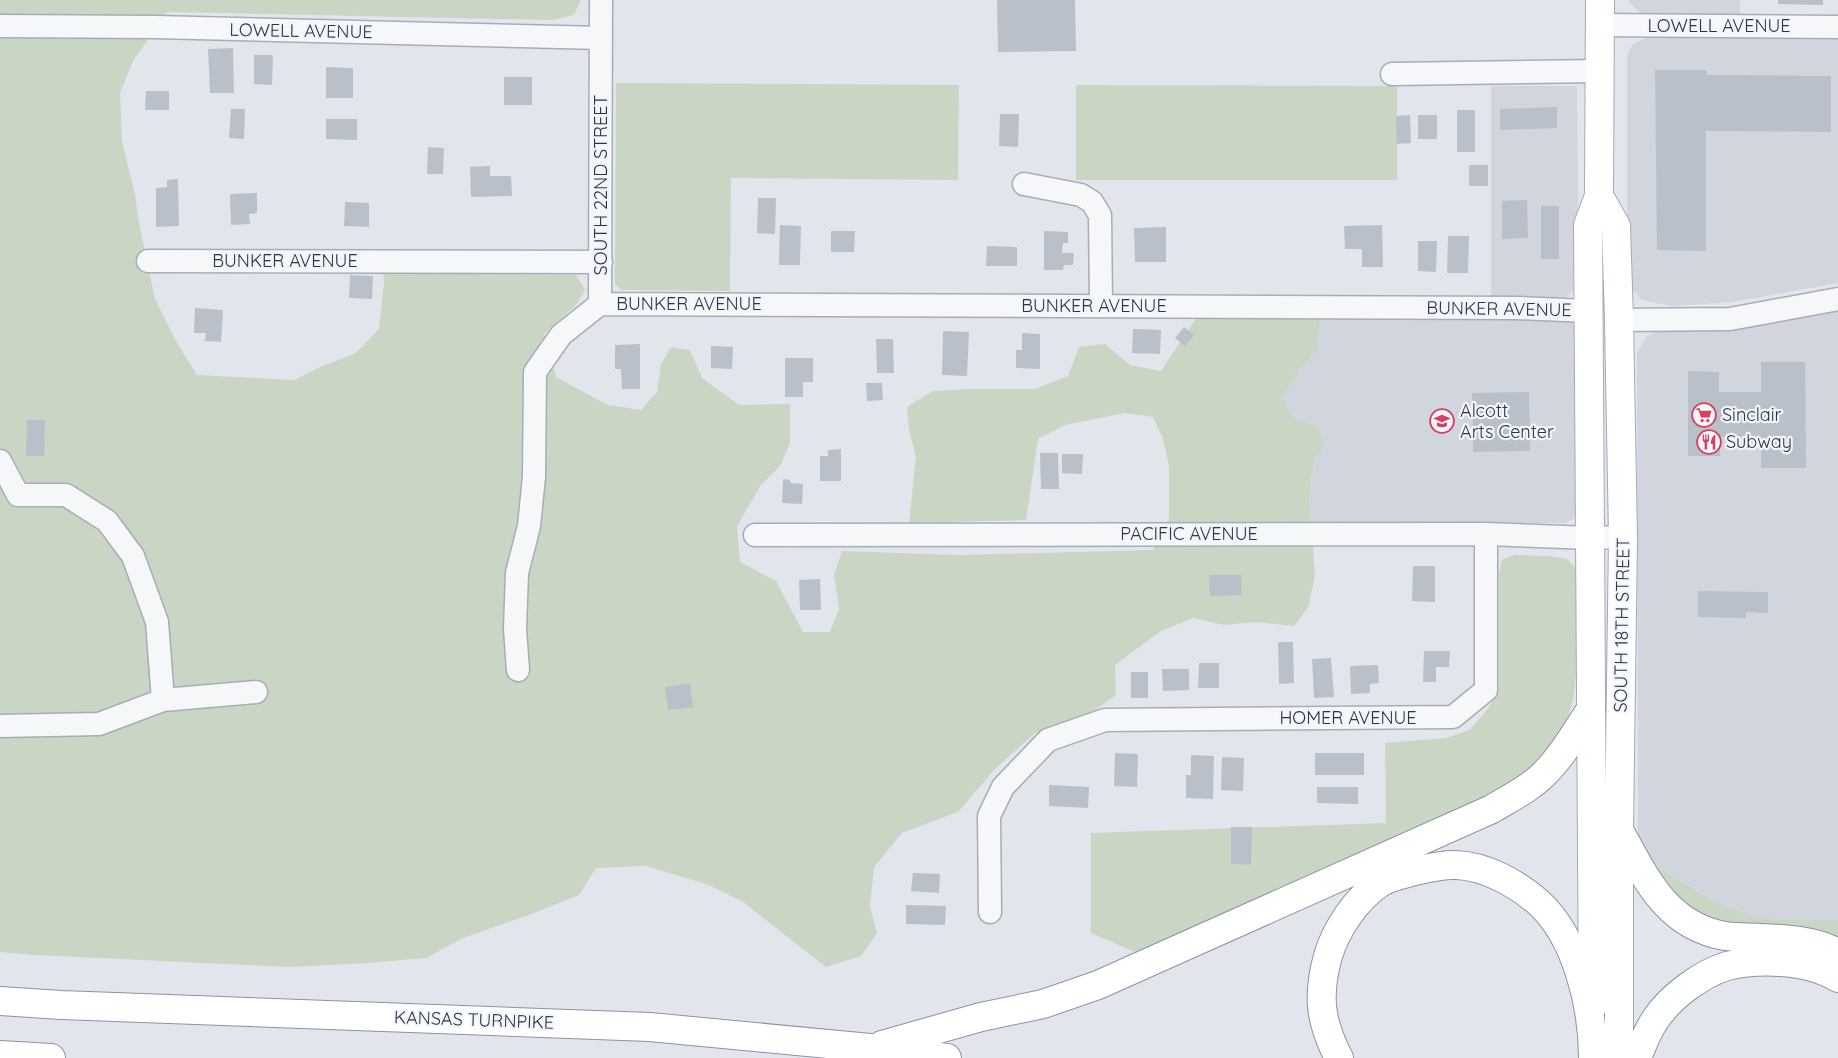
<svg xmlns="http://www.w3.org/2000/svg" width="1838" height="1058" font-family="Quicksand,sans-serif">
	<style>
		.built { fill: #d0d5de }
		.green { fill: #c8d6c3 }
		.building { fill: #b9c0ca }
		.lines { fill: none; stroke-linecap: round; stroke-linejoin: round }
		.minor-casing { stroke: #a7adb7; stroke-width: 25 }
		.major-casing { stroke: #a1abb8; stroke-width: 30 }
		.highway-casing { stroke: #8994a3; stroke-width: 30 }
		.minor { stroke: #f5f7f9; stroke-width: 22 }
		.major { stroke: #fff; stroke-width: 28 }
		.highway { stroke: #fff; stroke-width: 28 }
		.labels { text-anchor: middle; stroke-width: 4.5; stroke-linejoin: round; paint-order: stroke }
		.street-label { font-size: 18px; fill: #293445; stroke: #f2f5f9 }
		.poi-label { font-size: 18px; fill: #293445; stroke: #f2f5f9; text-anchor: start }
	</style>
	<rect width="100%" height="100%" fill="#e2e6ec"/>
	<path class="built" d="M 1629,0 L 1740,0 L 1740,17 L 1640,13 L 1630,3 Z
		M 1648,37 L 1838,37 L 1838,283 L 1733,302 L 1672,306 L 1642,300 L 1631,288 L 1627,272 L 1627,55 L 1633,44 Z
		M 1491,86 L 1577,86 L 1579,275 L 1574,290 L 1565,298 L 1491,299 Z
		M 1838,308 L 1838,920 L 1761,919 L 1718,903 L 1655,865 L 1650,870 L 1642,855 L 1638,832 L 1637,353 L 1646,337 L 1660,329 Z
		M 1566,317 L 1579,321 L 1580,511 L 1572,520 L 1563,523 L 1311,523 L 1309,495 L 1314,462 L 1325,445 L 1317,425 L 1291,418 L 1282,398 L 1295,376 L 1318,348 L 1320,319 Z"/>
	<path class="green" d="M 0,0 L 581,0 L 574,15 L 552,20 L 167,12 L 133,61 L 120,93 L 122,141 L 135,195 L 140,228 L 155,299 L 176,341 L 197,375 L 294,380 L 320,367 L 356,353 L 379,329 L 384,283 L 383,272 L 576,275 L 585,290 L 576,305 L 544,334 L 556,377 L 608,405 L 641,410 L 657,392 L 661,364 L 671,347 L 690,350 L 702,378 L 739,405 L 790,404 L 790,443 L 780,466 L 761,485 L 737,526 L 740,562 L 776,581 L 803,632 L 830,632 L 839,609 L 834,575 L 842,551 L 958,555 L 1153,550 L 1169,519 L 1169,466 L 1163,439 L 1153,417 L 1125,413 L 1065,425 L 1038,439 L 1026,520 L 909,523 L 916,457 L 909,430 L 907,407 L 933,391 L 969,389 L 1035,389 L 1068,376 L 1079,347 L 1105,344 L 1130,365 L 1161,371 L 1196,318 L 1320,319 L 1318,348 L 1295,376 L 1282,398 L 1292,418 L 1317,425 L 1325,445 L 1314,462 L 1309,495 L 1315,576 L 1308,608 L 1294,626 L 1256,622 L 1224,625 L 1193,618 L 1161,631 L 1115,665 L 1116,695 L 1092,712 L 1035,733 L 995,769 L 958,812 L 902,833 L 874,867 L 870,906 L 877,933 L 861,956 L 826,967 L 743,902 L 709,885 L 646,866 L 596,868 L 579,895 L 529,915 L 463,938 L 426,958 L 369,963 L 289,967 L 35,955 L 0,952 Z
		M 616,83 L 959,85 L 958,180 L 731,178 L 730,291 L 622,290 L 615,285 Z
		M 1076,85 L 1397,86 L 1397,180 L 1076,180 Z
		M 1514,555 L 1550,556 L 1567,559 L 1578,570 L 1577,667 L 1573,700 L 1565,728 L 1544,758 L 1513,783 L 1306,880 L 1137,953 L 1091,933 L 1091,833 L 1386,823 L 1385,743 L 1446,738 L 1470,730 L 1487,710 L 1499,690 L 1499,574 L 1502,560 Z
		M 1654,865 L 1718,903 L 1761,919 L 1838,920 L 1838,939 L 1723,923 L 1695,915 L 1678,904 Z"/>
	<path class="building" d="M 997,0 L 1075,0 L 1076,51 L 998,52 Z
		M 1778,0 L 1823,0 L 1823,5 L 1778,4 Z
		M 233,48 L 234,93 L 210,93 L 208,49 Z
		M 254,55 L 273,55 L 272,85 L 254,84 Z
		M 326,67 L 353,68 L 353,98 L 326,98 Z
		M 1655,70 L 1706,70 L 1707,75 L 1831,76 L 1831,132 L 1706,131 L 1706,251 L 1657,250 Z
		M 504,77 L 532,77 L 532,105 L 504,105 Z
		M 146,91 L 169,91 L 169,110 L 145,110 Z
		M 1557,107 L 1557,128 L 1500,130 L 1500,109 Z
		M 231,109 L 245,109 L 244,139 L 229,138 Z
		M 1457,110 L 1475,110 L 1475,152 L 1457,152 Z
		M 1000,114 L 1019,114 L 1018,147 L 999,146 Z
		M 1410,115 L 1411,143 L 1397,144 L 1396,116 Z
		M 1418,115 L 1437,115 L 1437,139 L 1418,139 Z
		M 326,119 L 357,119 L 357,140 L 326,139 Z
		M 428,147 L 444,148 L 443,174 L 427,174 Z
		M 1469,165 L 1488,165 L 1488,186 L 1469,186 Z
		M 490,166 L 490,176 L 511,176 L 512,196 L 471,197 L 470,167 Z
		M 178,179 L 179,226 L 156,227 L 156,188 L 167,187 L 167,180 Z
		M 257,193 L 257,213 L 249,214 L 250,224 L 231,225 L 230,194 Z
		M 758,198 L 776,198 L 775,234 L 757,233 Z
		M 1527,200 L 1528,238 L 1502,239 L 1502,201 Z
		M 345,202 L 369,203 L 369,227 L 344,226 Z
		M 1541,206 L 1559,206 L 1559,259 L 1541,259 Z
		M 780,225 L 801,226 L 800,265 L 779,265 Z
		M 1382,225 L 1383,267 L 1362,267 L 1362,249 L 1345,249 L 1344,226 Z
		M 1166,227 L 1166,262 L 1135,262 L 1134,228 Z
		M 831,231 L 855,231 L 854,252 L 831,252 Z
		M 1044,231 L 1068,232 L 1068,243 L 1063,243 L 1062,253 L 1074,253 L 1073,265 L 1064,265 L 1063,270 L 1044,270 Z
		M 1448,236 L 1469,236 L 1468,273 L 1447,273 Z
		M 1418,241 L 1437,241 L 1436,272 L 1418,271 Z
		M 987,246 L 1017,247 L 1017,266 L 986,266 Z
		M 350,275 L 373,276 L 372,299 L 349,298 Z
		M 195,308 L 223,310 L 221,342 L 205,341 L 206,333 L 194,333 Z
		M 1184,327 L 1194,335 L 1185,346 L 1175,338 Z
		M 1133,329 L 1161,330 L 1160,354 L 1132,353 Z
		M 943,331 L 969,332 L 967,376 L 942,375 Z
		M 1022,333 L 1040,334 L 1040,369 L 1016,368 L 1016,350 L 1022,350 Z
		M 876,339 L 893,339 L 894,373 L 877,373 Z
		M 640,344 L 640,389 L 622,389 L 621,369 L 615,369 L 615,345 Z
		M 711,346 L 733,347 L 732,369 L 711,368 Z
		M 785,358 L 813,358 L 813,382 L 803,382 L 803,397 L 785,397 Z
		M 1761,362 L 1805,362 L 1806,468 L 1761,468 L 1761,437 L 1719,437 L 1720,456 L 1688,456 L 1688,371 L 1719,372 L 1719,392 L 1761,392 Z
		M 866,383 L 882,383 L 883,400 L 867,401 Z
		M 1529,392 L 1530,451 L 1473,452 L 1472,393 Z
		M 27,420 L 45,420 L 44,456 L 26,456 Z
		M 841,449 L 841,481 L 820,481 L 820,456 L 828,456 L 828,450 Z
		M 1040,453 L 1058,453 L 1059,489 L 1041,489 Z
		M 1062,454 L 1083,454 L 1082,474 L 1062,473 Z
		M 783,479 L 790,480 L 790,483 L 803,484 L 802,504 L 782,503 Z
		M 1413,566 L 1435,566 L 1435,602 L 1412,601 Z
		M 1209,575 L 1241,575 L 1242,595 L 1210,596 Z
		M 820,579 L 821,610 L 800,610 L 799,580 Z
		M 1698,591 L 1768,592 L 1768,613 L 1746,612 L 1746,618 L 1698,617 Z
		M 1278,642 L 1293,642 L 1294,683 L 1279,684 Z
		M 1424,651 L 1450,651 L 1449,667 L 1436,667 L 1436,682 L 1423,682 Z
		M 1331,658 L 1334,697 L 1314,698 L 1312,659 Z
		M 1199,663 L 1219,663 L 1219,688 L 1198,688 Z
		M 1378,665 L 1379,683 L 1370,684 L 1370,693 L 1351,694 L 1350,666 Z
		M 1162,669 L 1189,669 L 1189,690 L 1163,691 Z
		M 1131,672 L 1148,672 L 1148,698 L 1131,698 Z
		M 690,683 L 693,707 L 668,710 L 665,687 Z
		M 1115,753 L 1138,754 L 1137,787 L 1114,786 Z
		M 1315,753 L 1364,753 L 1364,775 L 1315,775 Z
		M 1191,755 L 1214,756 L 1213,799 L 1186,798 L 1186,775 L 1191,775 Z
		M 1222,757 L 1244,758 L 1243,791 L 1221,790 Z
		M 1049,785 L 1089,787 L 1088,808 L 1049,806 Z
		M 1317,787 L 1358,787 L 1358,804 L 1317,803 Z
		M 1231,827 L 1252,827 L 1251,865 L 1231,864 Z
		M 913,873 L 940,874 L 939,893 L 911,891 Z
		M 906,905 L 946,906 L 945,925 L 906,924 Z"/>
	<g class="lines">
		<g class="minor-casing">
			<path id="minor" d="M 1600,25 L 1838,27
				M 0,26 L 156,27 L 601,38
				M 1392,74 L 1600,71
				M 1024,184 L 1081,195 L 1092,202 L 1100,215 L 1101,306
				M 148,261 L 601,262
				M 600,304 L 1517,308 L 1588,311
				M 1619,320 L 1730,319 L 1838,299
				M 0,461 L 18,495 L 66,495 L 107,521 L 133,556 L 157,622 L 163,700
				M 755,535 L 1486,534 L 1591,538 L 1623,537
				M 518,670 L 515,629 L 517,573 L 529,526 L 534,477 L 535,372 L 561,335 L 600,304 L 601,0
				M 0,726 L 99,724 L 163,700 L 256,692
				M 990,912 L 989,816 L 1003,787 L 1048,740 L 1105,720 L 1453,717 L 1486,690 L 1486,534"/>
		</g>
		<g class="major-casing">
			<path id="major" d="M 1599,196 L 1616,226 L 1619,320 L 1623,537 L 1619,830 L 1619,1058
				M 1593,1005 L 1588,225 L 1599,196 L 1600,0"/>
		</g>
		<g class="highway-casing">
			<path id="highway" d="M 1619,830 C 1645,877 1666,926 1725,936 C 1738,938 1751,937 1763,938 C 1788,939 1816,941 1838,953
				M 0,1001 L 61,1005 L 650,1027 L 870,1048 L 947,1058
				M 882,1045 L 981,1017 L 1043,1004 L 1098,985 L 1492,809 C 1510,798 1531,788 1546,772 C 1564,754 1577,730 1591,709
				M 0,1055 L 51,1058
				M 1339,1058 C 1320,1022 1317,995 1328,956 C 1336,929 1356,899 1380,883 C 1389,877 1404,874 1415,871 C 1429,868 1443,864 1456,865 C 1485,866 1516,883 1538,902 C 1577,937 1593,1007 1593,1058
				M 1637,1058 C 1642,1045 1647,1032 1655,1020 C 1670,997 1701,974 1727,966 C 1744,962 1763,961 1780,962 C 1800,963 1820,967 1838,978"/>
		</g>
		<use href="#minor" class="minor"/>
		<use href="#major" class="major"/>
		<use href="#highway" class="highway"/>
	</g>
	<defs>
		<g id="supermarket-ring" transform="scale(1.25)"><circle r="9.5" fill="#f2f5f9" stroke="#d8405d" stroke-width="1.5"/><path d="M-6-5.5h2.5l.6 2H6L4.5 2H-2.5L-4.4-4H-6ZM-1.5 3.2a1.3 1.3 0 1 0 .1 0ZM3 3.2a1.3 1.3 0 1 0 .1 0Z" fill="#d8405d"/></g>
		<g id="school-ring" transform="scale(1.25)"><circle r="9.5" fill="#f2f5f9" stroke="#d8405d" stroke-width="1.5"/><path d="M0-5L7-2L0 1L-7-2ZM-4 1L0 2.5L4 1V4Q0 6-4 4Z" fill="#d8405d"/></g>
		<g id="restaurant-ring" transform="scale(1.25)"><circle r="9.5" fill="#f2f5f9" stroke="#d8405d" stroke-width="1.5"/><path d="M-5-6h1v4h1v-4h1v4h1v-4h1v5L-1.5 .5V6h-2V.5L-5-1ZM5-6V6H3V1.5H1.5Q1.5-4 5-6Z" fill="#d8405d"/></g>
	</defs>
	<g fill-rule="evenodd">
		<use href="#supermarket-ring" x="1704" y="415"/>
		<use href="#school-ring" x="1442" y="421"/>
		<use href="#restaurant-ring" x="1709" y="442"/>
	</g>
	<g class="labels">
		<g class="street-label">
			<text x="1719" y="32">LOWELL AVENUE</text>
			<text transform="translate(301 31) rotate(1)" y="6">LOWELL AVENUE</text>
			<text transform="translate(601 185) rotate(-90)" y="6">SOUTH 22ND STREET</text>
			<text x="285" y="267">BUNKER AVENUE</text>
			<text x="689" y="310">BUNKER AVENUE</text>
			<text x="1094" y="312">BUNKER AVENUE</text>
			<text transform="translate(1499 309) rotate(1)" y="6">BUNKER AVENUE</text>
			<text x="1189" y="540">PACIFIC AVENUE</text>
			<text transform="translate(1622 625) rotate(-89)" y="6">SOUTH 18TH STREET</text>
			<text x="1348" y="724">HOMER AVENUE</text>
			<text transform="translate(474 1020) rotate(2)" y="6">KANSAS TURNPIKE</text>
		</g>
		<g class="poi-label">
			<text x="1460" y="417">Alcott<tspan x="1460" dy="21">Arts Center</tspan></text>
			<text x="1722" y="421">Sinclair</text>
			<text x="1726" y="448">Subway</text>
		</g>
	</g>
</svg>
